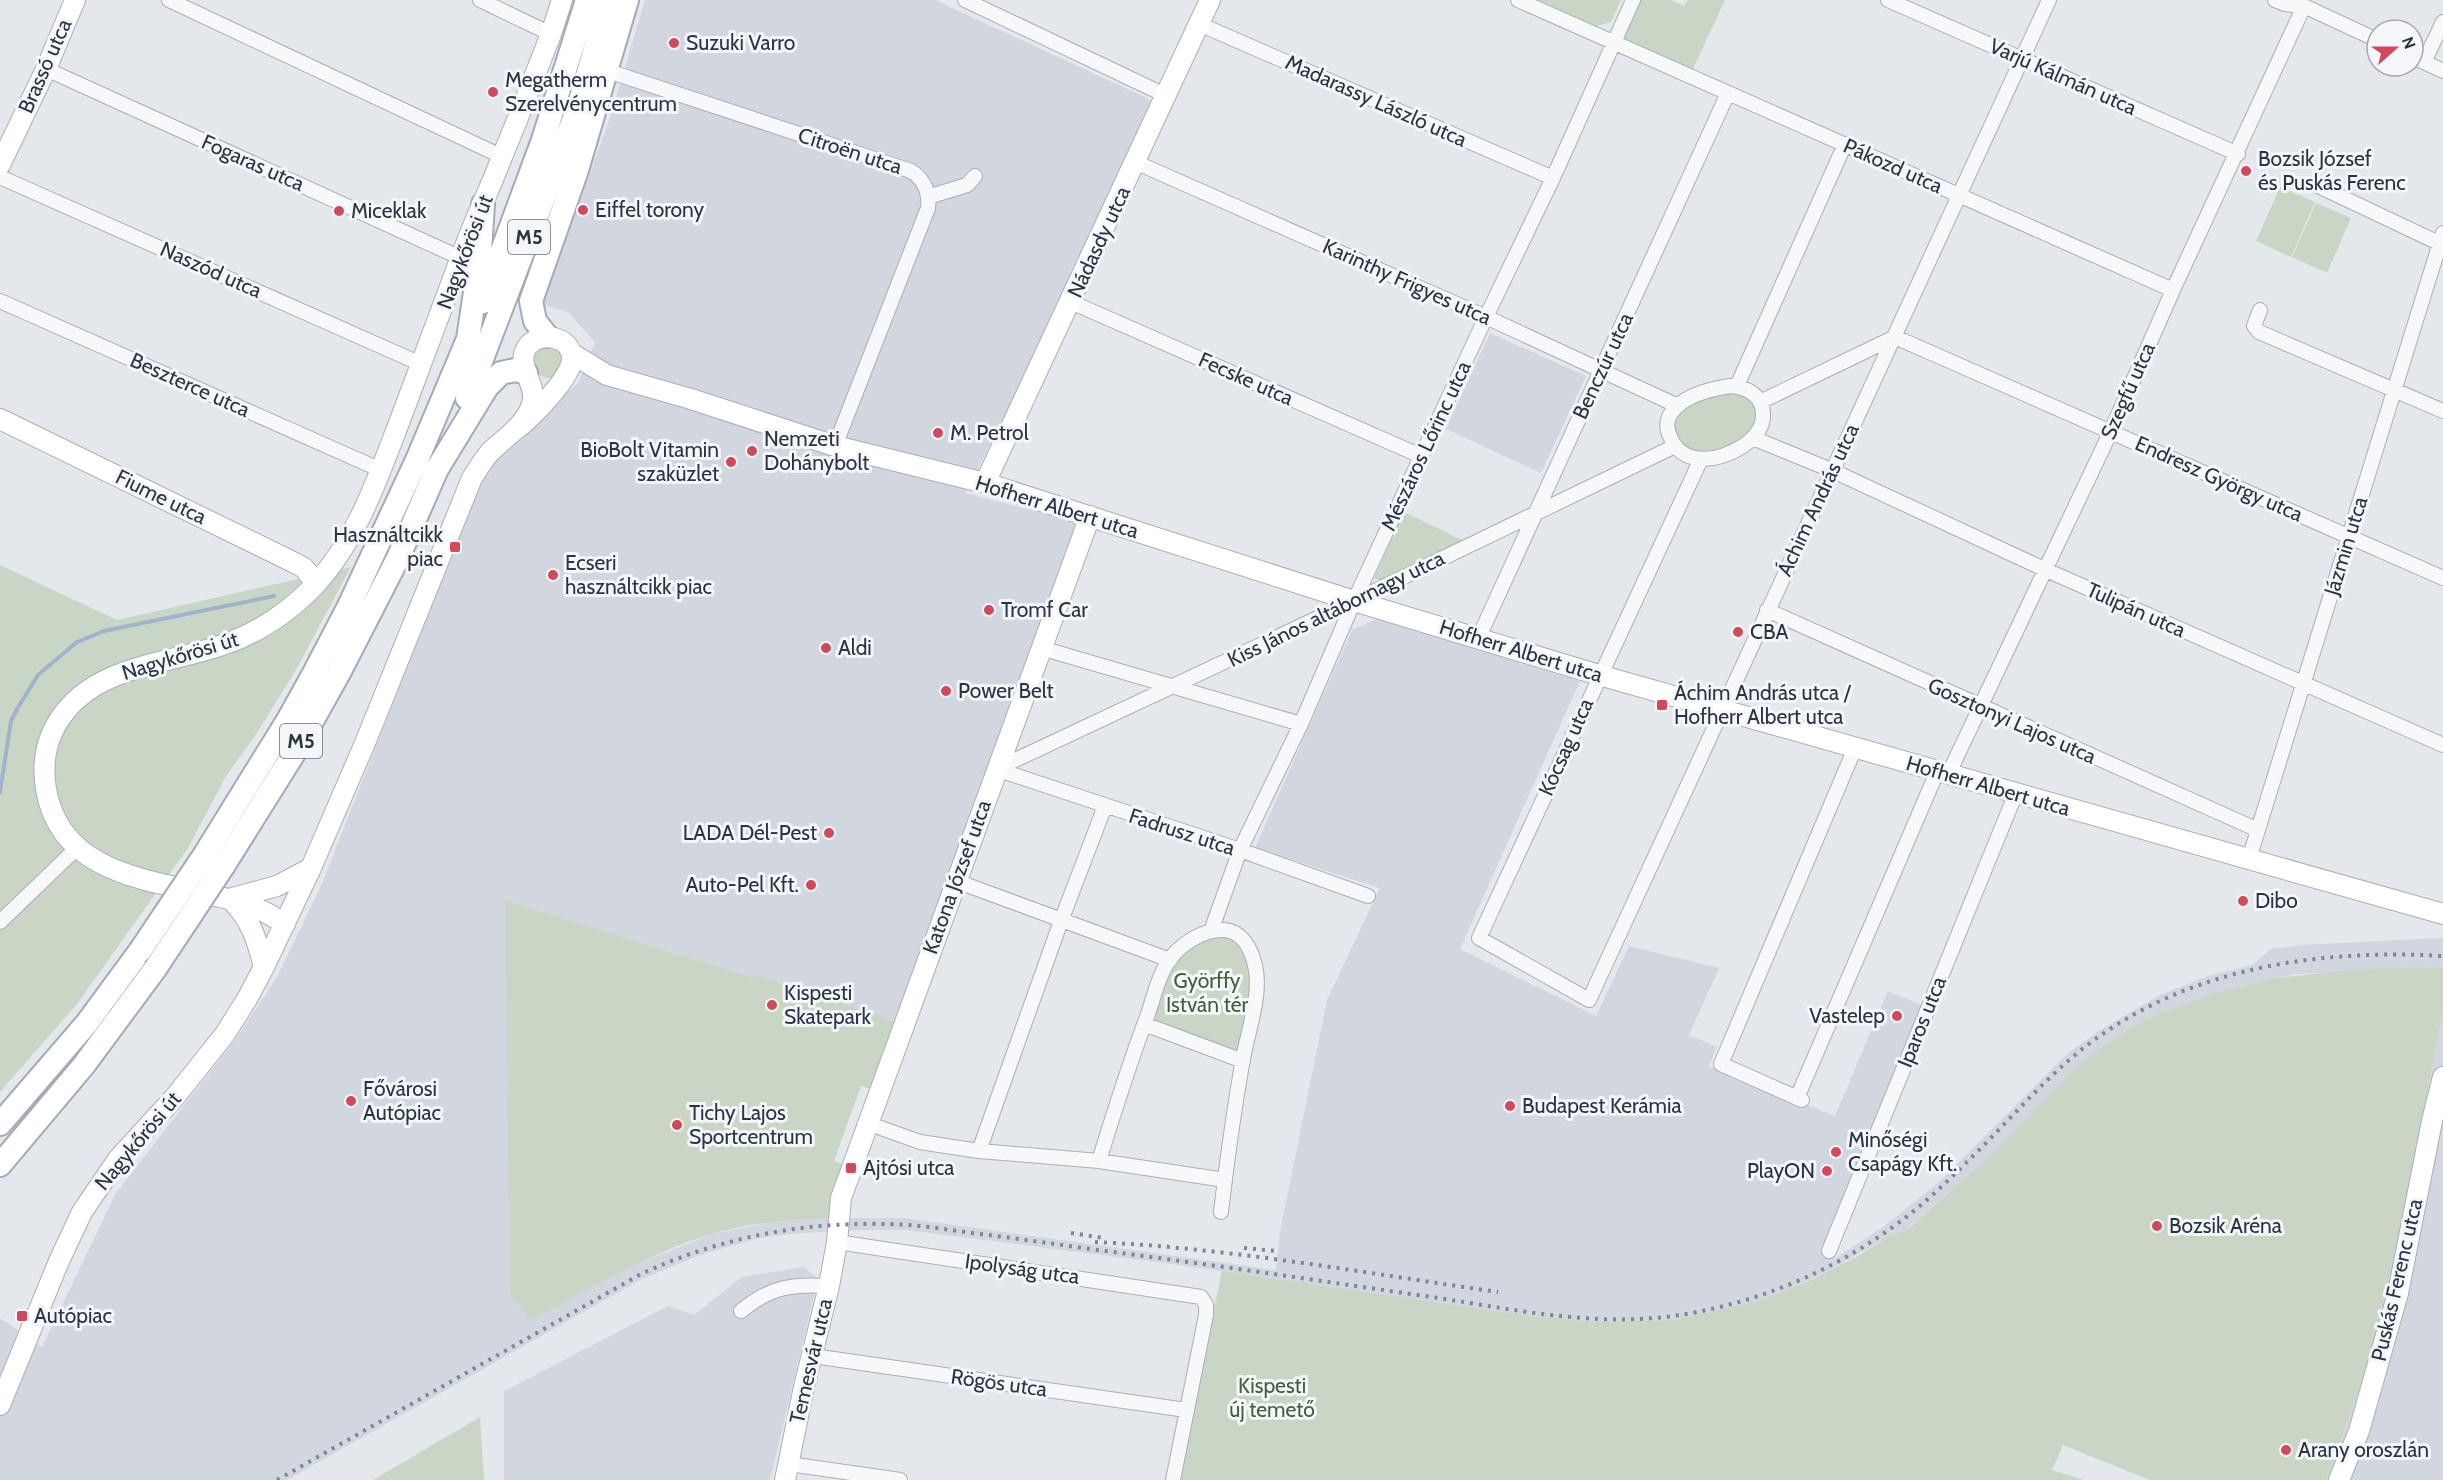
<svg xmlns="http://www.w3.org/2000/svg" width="2443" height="1480" font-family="Cabin,sans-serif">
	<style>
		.built { fill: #d2d6de }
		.green { fill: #c9d6c5 }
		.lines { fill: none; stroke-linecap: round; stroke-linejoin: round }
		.stream { stroke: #9fb4cc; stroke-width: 4 }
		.street-casing { stroke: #a9aeb7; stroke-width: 16 }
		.secondary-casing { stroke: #a9aeb7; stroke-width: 22 }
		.primary-casing { stroke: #a3abb8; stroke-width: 26 }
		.street { stroke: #f7f8fa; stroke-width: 14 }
		.secondary { stroke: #fff; stroke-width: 20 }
		.primary { stroke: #fff; stroke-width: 22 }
		.rail { stroke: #7d8696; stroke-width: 4; stroke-dasharray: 3 6; stroke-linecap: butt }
		.primary-bridge-casing { stroke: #a3abb8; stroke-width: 26; stroke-linecap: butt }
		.primary-bridge { stroke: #fff; stroke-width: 22 }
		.poi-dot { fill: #d1495b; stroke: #f4f6f9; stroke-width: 2 }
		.labels { text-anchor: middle; stroke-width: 6; stroke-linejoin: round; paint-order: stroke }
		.shield { fill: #f4f6f9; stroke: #676e7b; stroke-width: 1.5 }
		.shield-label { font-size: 20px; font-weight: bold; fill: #2b3445 }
		.poi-label { font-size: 21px; fill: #2b3445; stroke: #f4f6f9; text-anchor: start }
		.street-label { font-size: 21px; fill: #2b3445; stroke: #f4f6f9 }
		.park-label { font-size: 21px; fill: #3f6138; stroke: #f4f6f9 }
	</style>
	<rect width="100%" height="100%" fill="#e4e7ec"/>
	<path class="built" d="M 645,0 L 935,0 L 1151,100 L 1090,252 L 965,493 L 1078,522 L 897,1022 L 505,900 L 644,1261 L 712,1234 L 771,1222 L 831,1218 L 903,1218 L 1276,1270 L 1280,1232 L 1327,1000 L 1380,888 L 1255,848 L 1352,630 L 1376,619 L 1580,681 L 1460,949 L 1596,1016 L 1629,946 L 1719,968 L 1689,1035 L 1717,1047 L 1709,1066 L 1835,1116 L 1888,991 L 1935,1011 L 1881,1135 L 1834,1259 L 1882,1228 L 1938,1183 L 2067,1054 L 2100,1030 L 2160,995 L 2208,976 L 2252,965 L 2271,949 L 2301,945 L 2443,938 L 2443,968 L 2298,974 L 2276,978 L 2213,993 L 2148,1018 L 2107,1043 L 2077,1066 L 1986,1159 L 1907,1229 L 1890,1236 L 1828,1271 L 1784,1292 L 1762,1300 L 1673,1320 L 1592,1322 L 1532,1316 L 1172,1264 L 906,1230 L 859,1230 L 789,1234 L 756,1239 L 700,1255 L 642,1279 L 287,1480 L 0,1480 L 0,1318 L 42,1347 L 116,1193 L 238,1036 L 277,977 L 321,886 L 485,469 L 508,444 L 578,383 L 595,342 L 569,313 L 542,304 L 608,124 Z
		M 1490,333 L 1586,376 L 1541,473 L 1446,429 Z
		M 2443,1010 L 2443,1480 L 2326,1480 L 2378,1338 L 2397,1252 Z
		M 804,1267 L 818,1279 L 770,1480 L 504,1480 L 504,1391 L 668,1306 L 694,1315 L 742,1277 Z"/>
	<path class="green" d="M 1538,0 L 1621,0 L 1611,22 L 1596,26 Z
		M 1641,0 L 1671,0 L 1684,6 L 1688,0 L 1725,0 L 1692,71 L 1622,39 Z
		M 2280,187 L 2315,202 L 2291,257 L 2256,241 Z
		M 2316,203 L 2351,218 L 2327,273 L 2292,257 Z
		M 556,344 L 565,359 L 553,377 L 547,378 L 536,374 L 531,353 L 534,348 Z
		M 1727,389 C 1733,391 1740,392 1745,395 C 1750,397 1754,403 1755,409 C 1764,437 1718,453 1697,452 C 1690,451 1682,446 1679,440 C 1661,406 1705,397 1727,389 Z
		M 1404,512 L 1462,540 L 1381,581 L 1374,578 Z
		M 0,565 L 117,620 L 351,567 L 297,668 L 257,733 L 226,776 L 188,848 L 77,1004 L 0,1092 Z
		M 505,900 L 752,977 L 753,974 L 807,992 L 806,994 L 811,993 L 897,1022 L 871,1089 L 861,1086 L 834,1161 L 844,1165 L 831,1218 C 799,1220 767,1221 735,1228 C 662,1244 597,1286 531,1320 L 510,1294 Z
		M 1227,930 L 1255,966 L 1243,1061 L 1144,1024 L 1174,954 Z
		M 2413,967 L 2443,968 L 2443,1010 L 2397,1252 L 2378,1338 L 2326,1480 L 2150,1480 L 2063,1445 L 2052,1470 L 2084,1480 L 1171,1480 L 1204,1313 L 1214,1308 L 1222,1271 L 1532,1316 L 1592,1322 L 1673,1320 L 1762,1300 L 1807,1282 L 1858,1256 L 1890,1236 L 1908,1229 L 1986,1159 L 2077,1066 L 2107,1043 L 2148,1018 L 2213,993 L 2276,978 L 2351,970 Z
		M 480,1417 L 484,1480 L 373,1480 Z"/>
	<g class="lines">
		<path class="stream" d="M 0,792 L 11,721 L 17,709 L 38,675 L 77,642 L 104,631 L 274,596"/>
		<g class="street-casing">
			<path id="street" d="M 169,0 L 503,157
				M 480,0 L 551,34
				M 965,0 L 1165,95
				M 1518,0 L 2173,290
				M 1888,0 L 2238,154
				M 2275,0 L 2285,4 L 2304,6 L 2377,40
				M 1199,24 L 1553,178
				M 2413,57 L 2443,71
				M 2424,62 L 2443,22
				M 46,69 L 461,258
				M 608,71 L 911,171 C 924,179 930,193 928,208 L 835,446
				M 1135,162 L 1486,317 L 1678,406
				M 0,177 L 421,364
				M 2314,184 L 2443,245
				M 928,197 L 967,185 L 975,176
				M 0,301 L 381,470
				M 1071,302 L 1421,456
				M 2260,310 L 2254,326 L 2259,332 L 2443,411
				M 1730,386 C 1747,387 1764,396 1763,416 C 1763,429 1753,439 1743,446 C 1718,462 1681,468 1669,434 C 1666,427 1667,418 1672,412 C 1684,395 1710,389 1730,386 Z
				M 1737,386 L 1845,144
				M 1760,402 L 1895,337 L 2443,578
				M 1753,438 L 1831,470 L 2044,569 L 2443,745
				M 1701,459 L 1479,938 L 1589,1000 L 2049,0
				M 1767,610 L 2258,830
				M 1478,639 L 1728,93
				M 1041,648 L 1301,724
				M 996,769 L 1354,601 L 1675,446
				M 996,769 L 1240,850 L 1368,896
				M 1948,775 L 2111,431 L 2173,290 L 2304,6
				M 2249,859 L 2443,233
				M 956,881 L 1170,960
				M 0,922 L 77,848
				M 1211,931 L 1240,850 L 1301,724 L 1354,601 L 1486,317 L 1553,178 L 1633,0
				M 1144,1024 L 1243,1061
				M 1797,1098 L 1937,772
				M 1802,1100 L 1721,1064 L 1855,748
				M 867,1123 L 920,1142 L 979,1151 L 1099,1161 L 1225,1180
				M 979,1151 L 1061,921 L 1105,806
				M 1099,1161 C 1114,1112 1130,1062 1148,1014 C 1154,996 1159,974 1170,959 C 1182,943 1204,929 1224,930 C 1242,931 1251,949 1255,965 C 1262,994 1248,1030 1243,1059 C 1234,1109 1227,1161 1221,1212
				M 837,1242 L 1201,1297 L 1206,1305 L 1206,1315 L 1173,1480
				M 1829,1251 L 2016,793
				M 741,1311 C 770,1287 791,1284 829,1286
				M 813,1356 L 1186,1410
				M 789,1464 L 900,1480"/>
		</g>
		<g class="secondary-casing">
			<path id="secondary" d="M 0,165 L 46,69 L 75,0
				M 571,353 L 607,375 L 691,399 L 835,446 L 985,483 L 1354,601 L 1599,675 L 2443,914
				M 0,419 L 295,563 L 304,568 L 316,583
				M 985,483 L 1210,0
				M 229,899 L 277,886 L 311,868
				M 230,899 C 251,919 257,940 264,967
				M 285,924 C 273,916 260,909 246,904 C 173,880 62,885 46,789 C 43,770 44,751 52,733 C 84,663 169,666 231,642 C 262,630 292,609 315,585 C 357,539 377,480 399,423 C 420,368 440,312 461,257 C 473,223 489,191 502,157 C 519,116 535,75 551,34 L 562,0
				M 0,1405 L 59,1261 L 82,1212 L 118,1159 L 174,1098 L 225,1034 L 247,999 L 264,967 L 311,868 L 365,743 L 472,478 C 478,469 483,460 490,452 C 505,438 526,424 532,404 C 538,384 515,366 527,347 C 539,330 571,336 572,358 C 573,377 529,420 514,431
				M 785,1480 L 804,1387 L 829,1286 L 837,1242 L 841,1198 L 1090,516
				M 2339,1480 L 2359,1431 L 2398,1293 L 2432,1121 L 2443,1077"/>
		</g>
		<g class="primary-casing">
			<path id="primary" d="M 483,302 L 543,140 L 587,0
				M 547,336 L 535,321 L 531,301 L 577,170 L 627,0
				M 467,398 L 578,108 L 609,0
				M 205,854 L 288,720 L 313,675 L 349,606 L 417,460 L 468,339 L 479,266 L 483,204
				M 224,865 L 296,750 L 339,673 L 398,558 L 437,469 L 487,387 L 501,373 L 515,370 L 526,373
				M 0,1124 L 87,1023 L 140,951
				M 0,1165 L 84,1065 L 155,969"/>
		</g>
		<use href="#street" class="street"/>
		<use href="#secondary" class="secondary"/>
		<use href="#primary" class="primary"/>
		<path class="rail" d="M 1071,1233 L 1104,1238
			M 1095,1242 C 1230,1248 1364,1273 1498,1292
			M 1244,1248 L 1277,1251
			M 277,1480 L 641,1274 C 719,1238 800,1222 885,1224 C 914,1224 943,1229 972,1233 C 1014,1238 1055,1244 1097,1250 C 1209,1264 1320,1281 1432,1297 C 1511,1309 1592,1327 1673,1316 C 1759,1304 1842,1268 1910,1214 C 1935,1194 1958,1171 1981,1148 C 2020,1109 2055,1067 2101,1035 C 2200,966 2324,949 2443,956"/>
		<g class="primary-bridge-casing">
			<path id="primary-bridge" d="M 140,951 L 205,854
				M 155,969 L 224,865"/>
		</g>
		<use href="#primary-bridge" class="primary-bridge"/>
	</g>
	<g class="poi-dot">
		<circle cx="674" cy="43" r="6"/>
		<circle cx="493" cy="92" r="6"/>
		<circle cx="2246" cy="171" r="6"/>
		<circle cx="583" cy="210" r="6"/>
		<circle cx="339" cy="211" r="6"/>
		<circle cx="938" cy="433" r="6"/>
		<circle cx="752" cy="451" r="6"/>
		<circle cx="731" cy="462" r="6"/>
		<rect x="449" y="541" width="12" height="12" rx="3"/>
		<circle cx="553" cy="575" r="6"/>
		<circle cx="989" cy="610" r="6"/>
		<circle cx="1738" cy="632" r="6"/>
		<circle cx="826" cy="648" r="6"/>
		<circle cx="946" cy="691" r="6"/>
		<rect x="1656" y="699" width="12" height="12" rx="3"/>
		<circle cx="829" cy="833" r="6"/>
		<circle cx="811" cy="885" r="6"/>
		<circle cx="2243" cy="901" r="6"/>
		<circle cx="772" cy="1005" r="6"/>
		<circle cx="1897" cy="1016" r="6"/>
		<circle cx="351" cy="1101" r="6"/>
		<circle cx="1510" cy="1106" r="6"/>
		<circle cx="677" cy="1125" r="6"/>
		<circle cx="1836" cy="1152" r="6"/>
		<rect x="845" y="1162" width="12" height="12" rx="3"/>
		<circle cx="1827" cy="1171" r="6"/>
		<circle cx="2157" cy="1226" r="6"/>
		<rect x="16" y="1310" width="12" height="12" rx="3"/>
		<circle cx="2286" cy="1450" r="6"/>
	</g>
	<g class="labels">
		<g class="shield">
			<rect x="508" y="220" width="42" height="34" rx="4.5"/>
			<rect x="280" y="724" width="42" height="34" rx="4.5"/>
		</g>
		<g class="shield-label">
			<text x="529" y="244">M5</text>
			<text x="301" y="748">M5</text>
		</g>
		<g class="poi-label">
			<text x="686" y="50">Suzuki Varro</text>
			<text x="505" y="87">Megatherm<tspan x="505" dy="24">Szerelvénycentrum</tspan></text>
			<text x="2258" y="166">Bozsik József<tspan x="2258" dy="24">és Puskás Ferenc</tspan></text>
			<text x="595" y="217">Eiffel torony</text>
			<text x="351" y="218">Miceklak</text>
			<text x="950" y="440">M. Petrol</text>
			<text x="764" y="446">Nemzeti<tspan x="764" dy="24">Dohánybolt</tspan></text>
			<text x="719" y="457" text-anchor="end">BioBolt Vitamin<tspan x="719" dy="24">szaküzlet</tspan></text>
			<text x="443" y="542" text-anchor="end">Használtcikk<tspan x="443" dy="24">piac</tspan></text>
			<text x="565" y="570">Ecseri<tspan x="565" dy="24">használtcikk piac</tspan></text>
			<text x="1001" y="617">Tromf Car</text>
			<text x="1750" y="639">CBA</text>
			<text x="838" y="655">Aldi</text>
			<text x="958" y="698">Power Belt</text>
			<text x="1674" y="700">Áchim András utca /<tspan x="1674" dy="24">Hofherr Albert utca</tspan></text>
			<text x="817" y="840" text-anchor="end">LADA Dél-Pest</text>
			<text x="799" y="892" text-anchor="end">Auto-Pel Kft.</text>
			<text x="2255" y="908">Dibo</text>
			<text x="784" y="1000">Kispesti<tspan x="784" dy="24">Skatepark</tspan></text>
			<text x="1885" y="1023" text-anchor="end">Vastelep</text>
			<text x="363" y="1096">Fővárosi<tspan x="363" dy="24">Autópiac</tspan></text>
			<text x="1522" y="1113">Budapest Kerámia</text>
			<text x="689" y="1120">Tichy Lajos<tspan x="689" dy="24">Sportcentrum</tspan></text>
			<text x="1848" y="1147">Minőségi<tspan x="1848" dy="24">Csapágy Kft.</tspan></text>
			<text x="863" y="1175">Ajtósi utca</text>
			<text x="1815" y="1178" text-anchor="end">PlayON</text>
			<text x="2169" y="1233">Bozsik Aréna</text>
			<text x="34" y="1323">Autópiac</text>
			<text x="2298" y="1457">Arany oroszlán</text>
		</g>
		<g class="street-label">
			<text transform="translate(45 66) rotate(-66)" y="7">Brassó utca</text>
			<text transform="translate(2063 77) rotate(24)" y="7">Varjú Kálmán utca</text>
			<text transform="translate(1376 101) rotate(24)" y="7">Madarassy László utca</text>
			<text transform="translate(850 151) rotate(18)" y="7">Citroën utca</text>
			<text transform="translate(253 163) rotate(24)" y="7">Fogaras utca</text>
			<text transform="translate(1893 166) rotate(24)" y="7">Pákozd utca</text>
			<text transform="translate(1099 242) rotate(-65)" y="7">Nádasdy utca</text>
			<text transform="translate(465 252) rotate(-69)" y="7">Nagykőrösi út</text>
			<text transform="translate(211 270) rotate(24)" y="7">Naszód utca</text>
			<text transform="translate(1407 282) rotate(24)" y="7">Karinthy Frigyes utca</text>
			<text transform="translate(1603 366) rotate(-65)" y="7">Benczúr utca</text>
			<text transform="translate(1246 379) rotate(24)" y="7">Fecske utca</text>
			<text transform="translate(190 385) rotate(24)" y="7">Beszterce utca</text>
			<text transform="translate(2128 391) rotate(-66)" y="7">Szegfű utca</text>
			<text transform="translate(1426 446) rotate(-65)" y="7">Mészáros Lőrinc utca</text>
			<text transform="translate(2219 479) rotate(24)" y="7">Endresz György utca</text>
			<text transform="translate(161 497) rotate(26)" y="7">Fiume utca</text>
			<text transform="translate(1818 500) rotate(-65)" y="7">Áchim András utca</text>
			<text transform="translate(1057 507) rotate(17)" y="7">Hofherr Albert utca</text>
			<text transform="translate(2346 546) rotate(-73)" y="7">Jázmin utca</text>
			<text transform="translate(1336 609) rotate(-26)" y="7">Kiss János altábornagy utca</text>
			<text transform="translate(2136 610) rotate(24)" y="7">Tulipán utca</text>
			<text transform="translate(1521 651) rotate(17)" y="7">Hofherr Albert utca</text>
			<text transform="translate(180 656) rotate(-17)" y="7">Nagykőrösi út</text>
			<text transform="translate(2012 721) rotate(24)" y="7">Gosztonyi Lajos utca</text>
			<text transform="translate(1566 747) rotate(-66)" y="7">Kócsag utca</text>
			<text transform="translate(1988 786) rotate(16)" y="7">Hofherr Albert utca</text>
			<text transform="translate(1182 832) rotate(18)" y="7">Fadrusz utca</text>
			<text transform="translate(957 877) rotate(-70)" y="7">Katona József utca</text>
			<text transform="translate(1922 1022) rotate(-68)" y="7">Iparos utca</text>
			<text transform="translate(138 1141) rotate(-50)" y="7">Nagykőrösi út</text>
			<text transform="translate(1022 1269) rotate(8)" y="7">Ipolyság utca</text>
			<text transform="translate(2397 1280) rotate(-77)" y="7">Puskás Ferenc utca</text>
			<text transform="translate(811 1361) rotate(-77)" y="7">Temesvár utca</text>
			<text transform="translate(999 1383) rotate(8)" y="7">Rögös utca</text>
		</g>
		<g class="park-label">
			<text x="1207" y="988">Györffy<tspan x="1207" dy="24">István tér</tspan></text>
			<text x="1272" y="1393">Kispesti<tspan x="1272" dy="24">új temető</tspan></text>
		</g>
	</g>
	<g transform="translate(2395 48) rotate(69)"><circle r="28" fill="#f4f6f9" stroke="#a4a8b1" stroke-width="1.5"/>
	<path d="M0-4.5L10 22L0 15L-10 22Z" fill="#d1495b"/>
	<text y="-9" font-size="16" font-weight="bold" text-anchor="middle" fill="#2b3445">N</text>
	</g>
</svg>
